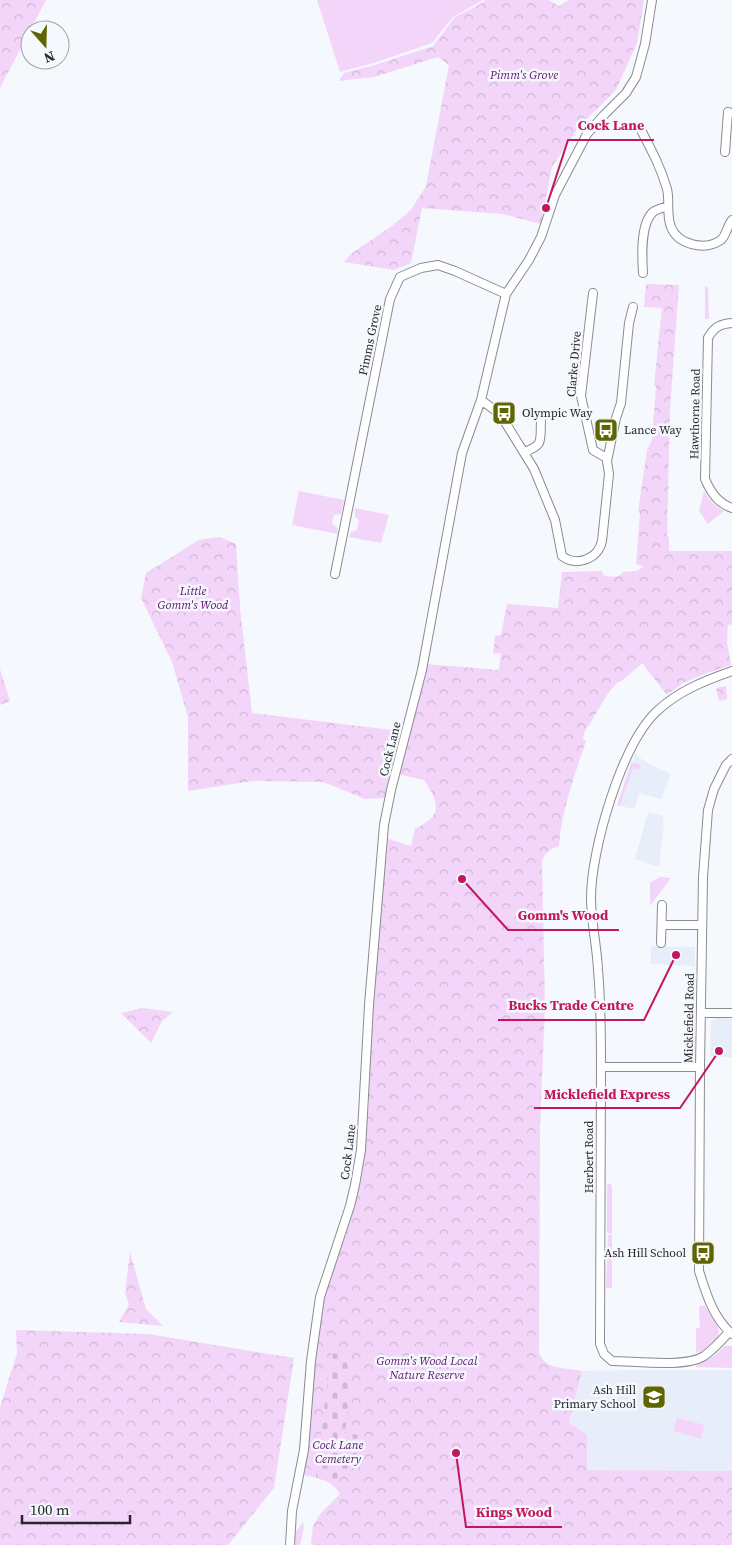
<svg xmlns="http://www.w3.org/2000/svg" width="732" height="1545" font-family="'Source Serif 4',serif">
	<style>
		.built { fill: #e7eefa }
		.grass { fill: #f3d5fa }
		.forest { fill: url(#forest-crowns) }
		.cemetery { fill: url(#cemetery-stones) }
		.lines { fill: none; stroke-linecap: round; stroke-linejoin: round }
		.street-casing { stroke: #898c90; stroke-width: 10 }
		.street { stroke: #fff; stroke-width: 8 }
		.labels { text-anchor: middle; stroke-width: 5; stroke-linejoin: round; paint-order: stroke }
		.park-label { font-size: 12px; font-style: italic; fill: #5e136e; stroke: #f5f8fd }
		.street-label { font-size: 12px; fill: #262728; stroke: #f5f8fd }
		.poi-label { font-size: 12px; fill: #262728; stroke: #f5f8fd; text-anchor: start }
		.leader { fill: none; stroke: #c2185b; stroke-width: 2 }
		.callout-dot { fill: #c2185b; stroke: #f5f8fd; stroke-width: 2 }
		.callout-label { font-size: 14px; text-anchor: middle; font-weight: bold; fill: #c2185b; stroke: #f5f8fd; stroke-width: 5; stroke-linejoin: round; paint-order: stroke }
	</style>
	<defs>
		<pattern id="forest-crowns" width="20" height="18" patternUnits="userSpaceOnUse" patternTransform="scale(1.25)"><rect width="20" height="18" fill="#f3d5fa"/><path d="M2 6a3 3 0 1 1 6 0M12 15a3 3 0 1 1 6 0" fill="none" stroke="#d0b7d6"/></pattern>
		<pattern id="cemetery-stones" width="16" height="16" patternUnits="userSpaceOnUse" patternTransform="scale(1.25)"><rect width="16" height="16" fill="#f3d5fa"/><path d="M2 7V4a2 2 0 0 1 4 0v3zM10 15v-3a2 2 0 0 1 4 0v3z" fill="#d0b7d6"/></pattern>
	</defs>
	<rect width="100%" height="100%" fill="#f5f8fd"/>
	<path class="built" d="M 636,753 L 638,757 L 657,768 L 671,774 L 661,799 L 639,793 L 635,809 L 620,806 L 634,762 L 631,763 Z
		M 648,812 L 664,816 L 662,823 L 664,823 L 659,867 L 635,859 Z
		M 651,946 L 695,947 L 695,966 L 651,964 Z
		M 717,1018 L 732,1019 L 732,1057 L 710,1057 L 711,1021 Z
		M 631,1370 L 732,1370 L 732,1471 L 586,1470 L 587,1434 L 569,1423 L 582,1371 Z"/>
	<path class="grass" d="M 317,0 L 483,0 L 453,17 L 432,43 L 374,63 L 340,72 Z
		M 705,287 L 708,287 L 709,319 L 705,319 Z
		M 299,491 L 344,500 L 341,514 L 334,515 L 332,524 L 337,527 L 338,534 L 292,525 Z
		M 704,491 C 709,500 715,506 724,511 L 708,524 L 699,511 Z
		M 355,508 L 389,515 L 381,543 L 349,537 L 351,532 L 357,530 L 359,520 L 355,517 Z
		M 631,763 L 637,763 L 640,765 L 641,767 L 639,770 L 633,768 L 620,806 L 617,805 Z
		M 660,877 L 671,878 L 650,906 L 650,884 L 651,882 Z
		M 608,1184 L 611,1184 L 612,1188 L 612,1234 L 607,1233 L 607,1186 Z
		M 608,1235 L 612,1235 L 612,1288 L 606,1288 Z
		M 700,1306 L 705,1306 L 718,1326 L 719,1337 L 704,1350 L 696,1353 L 696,1328 L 700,1328 L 699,1308 Z
		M 725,1346 L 732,1346 L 732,1368 L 696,1367 L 696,1365 L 714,1356 Z
		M 677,1418 L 705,1425 L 701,1439 L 673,1431 Z
		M 303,1522 L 304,1527 L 300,1545 L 293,1545 L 293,1535 Z"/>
	<path class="forest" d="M 0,0 L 46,0 L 0,88 Z
		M 485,0 L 549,0 L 559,6 L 568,0 L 644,0 L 637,43 L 616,90 L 578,128 L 552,167 L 541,224 L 502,214 L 422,208 L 411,263 L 394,270 L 344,262 L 352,253 L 392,226 L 411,210 L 426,186 L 449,65 L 438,57 L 374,77 L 339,81 L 344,73 L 375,65 L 433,46 L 455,17 L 482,3 Z
		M 646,284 L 679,285 L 670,409 L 667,536 L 669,537 L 669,551 L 732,551 L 732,624 L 728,625 L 727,642 L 731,665 L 707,673 L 683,683 L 667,695 L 643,664 L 641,664 L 623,680 L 617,683 L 609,692 L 584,733 L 583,739 L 586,741 C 575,774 561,812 559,846 C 551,849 545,852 542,861 L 545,1007 L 540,1127 L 539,1353 C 546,1371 565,1367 582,1371 L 569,1423 L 587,1434 L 587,1470 L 732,1471 L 732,1545 L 311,1545 L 313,1525 L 321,1513 L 340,1494 C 331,1479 318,1478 303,1475 L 309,1435 L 316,1343 L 322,1296 L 343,1236 L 369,1105 L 367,1095 L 375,964 L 378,952 L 377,942 L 378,916 L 382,904 L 381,893 L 386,838 L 411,846 L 415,829 C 444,815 439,803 424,780 L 396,774 L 426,664 L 499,670 L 501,653 L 493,654 L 495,636 L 501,635 L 507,604 L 558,608 L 562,572 L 602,571 L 604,576 C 611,577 619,578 623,572 L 636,571 L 644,567 L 636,564 L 640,513 L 638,512 L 647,450 L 652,440 L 656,386 L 654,385 L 662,308 L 644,307 Z
		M 220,537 L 236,544 L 240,608 L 252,713 L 400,731 L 384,798 L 365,799 L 323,782 L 253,781 L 188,791 L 188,717 L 172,662 L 141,598 L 146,573 L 199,540 Z
		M 0,669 L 10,701 L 0,705 Z
		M 726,686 L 727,699 L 719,701 L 716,688 Z
		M 142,1008 L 173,1012 L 162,1021 L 151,1043 L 121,1013 Z
		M 130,1252 L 146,1309 L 163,1326 L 119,1322 L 129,1304 L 125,1294 Z
		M 16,1330 L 148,1334 L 294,1358 L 274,1488 L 228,1545 L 0,1545 L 0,1407 L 17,1353 Z"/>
	<path class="cemetery" d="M 331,1353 L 354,1356 L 345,1433 L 358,1435 L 356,1462 L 333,1484 L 316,1477 Z"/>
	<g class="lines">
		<g class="street-casing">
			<path id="street" d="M 642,132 C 652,151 661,168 667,189 C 670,201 666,215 671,227 C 678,245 705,251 721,240 C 726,236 727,226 732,220
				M 725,152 L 728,112 L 732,113
				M 643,273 C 642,257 640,224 653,212 C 657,209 663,208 668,206
				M 593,293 L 581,396 L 593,450 L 603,456 L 607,456
				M 732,323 C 720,324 714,327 708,338 L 705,479 C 711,493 718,503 732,508
				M 481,400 L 500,414 L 534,469 L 555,520 L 562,556 C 577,567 598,559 602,541 L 609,474 L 607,461 L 616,418 L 621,403 L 629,323 L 633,307
				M 524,452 C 544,445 540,441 541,421
				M 335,574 L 390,299 L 400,277 L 421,268 L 438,265 L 455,271 L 506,294
				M 732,759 L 726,765 L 714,789 L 708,810 L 703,877 L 700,1067 L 699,1271 C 706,1293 713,1318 732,1334
				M 662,925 L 702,925
				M 661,943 L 662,905
				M 701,1013 L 732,1013
				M 601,1067 L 700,1067
				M 729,1332 C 722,1340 714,1349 704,1356 C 686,1368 634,1361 612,1361 L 604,1354 L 600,1344 C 600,1252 601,1160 601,1068 C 601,1035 601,1002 598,970 C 597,946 591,922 591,898 C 591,850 621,746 656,712 C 678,691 704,681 732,671
				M 290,1545 L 292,1511 L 304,1450 L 311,1361 L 320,1297 L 350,1206 L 355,1185 L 361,1150 L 369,1005 L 384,825 L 391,790 L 422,670 L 462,453 L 481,400 L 506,294 L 529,260 L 541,237 L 555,195 L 587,134 L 604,115 L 626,93 L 636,77 L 645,44 L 652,0"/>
		</g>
		<use href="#street" class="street"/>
	</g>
	<defs>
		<g id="bus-square" transform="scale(1.25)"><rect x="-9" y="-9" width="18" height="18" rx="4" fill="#5e6502" stroke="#f5f8fd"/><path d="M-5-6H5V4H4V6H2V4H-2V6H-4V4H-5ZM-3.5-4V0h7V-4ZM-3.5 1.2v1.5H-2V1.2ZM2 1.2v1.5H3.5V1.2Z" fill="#fff"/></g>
		<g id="school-square" transform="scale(1.25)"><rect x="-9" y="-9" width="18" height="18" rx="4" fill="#5e6502" stroke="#f5f8fd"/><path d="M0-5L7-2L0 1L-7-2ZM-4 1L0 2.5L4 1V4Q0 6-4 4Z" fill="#fff"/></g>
	</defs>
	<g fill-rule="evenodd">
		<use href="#bus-square" x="504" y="413"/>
		<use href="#bus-square" x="606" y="430"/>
		<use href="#bus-square" x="703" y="1253"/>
		<use href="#school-square" x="654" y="1397"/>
	</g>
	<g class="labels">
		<g class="park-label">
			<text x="524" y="79">Pimm's Grove</text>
			<text x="193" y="595">Little<tspan x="193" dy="14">Gomm's Wood</tspan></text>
			<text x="427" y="1365">Gomm's Wood Local<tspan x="427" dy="14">Nature Reserve</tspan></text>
			<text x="338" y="1449">Cock Lane<tspan x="338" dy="14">Cemetery</tspan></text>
		</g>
		<g class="street-label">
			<text transform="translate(370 340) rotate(-78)" y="4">Pimms Grove</text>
			<text transform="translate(574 364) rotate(-85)" y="4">Clarke Drive</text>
			<text transform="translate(695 414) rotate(-89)" y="4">Hawthorne Road</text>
			<text transform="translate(390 749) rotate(-76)" y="4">Cock Lane</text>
			<text transform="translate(689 1018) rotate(-89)" y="4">Micklefield Road</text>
			<text transform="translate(348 1152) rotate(-83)" y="4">Cock Lane</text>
			<text transform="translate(589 1157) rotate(-90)" y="4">Herbert Road</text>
		</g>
		<g class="poi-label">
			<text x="522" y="417">Olympic Way</text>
			<text x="624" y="434">Lance Way</text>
			<text x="686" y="1257" text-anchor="end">Ash Hill School</text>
			<text x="636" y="1394" text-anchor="end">Ash Hill<tspan x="636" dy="14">Primary School</tspan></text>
		</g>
	</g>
	<path class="leader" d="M546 208L568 140H654M462 879L508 930H619M676 955L644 1020H498M719 1051L680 1108H534M456 1453L466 1527H562"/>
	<g class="callout-dot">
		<circle cx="546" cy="208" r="5"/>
		<circle cx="462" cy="879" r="5"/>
		<circle cx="676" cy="955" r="5"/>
		<circle cx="719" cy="1051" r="5"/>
		<circle cx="456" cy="1453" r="5"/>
	</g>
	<g class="callout-label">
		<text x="611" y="130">Cock Lane</text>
		<text x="563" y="920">Gomm's Wood</text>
		<text x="571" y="1010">Bucks Trade Centre</text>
		<text x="607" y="1099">Micklefield Express</text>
		<text x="514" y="1517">Kings Wood</text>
	</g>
	<g transform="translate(45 45) rotate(160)"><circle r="24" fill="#f5f8fd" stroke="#a2a4a8"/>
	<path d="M0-4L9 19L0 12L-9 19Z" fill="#5e6502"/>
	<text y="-8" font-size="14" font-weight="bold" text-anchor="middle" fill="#262728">N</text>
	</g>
	<path d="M22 1515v8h108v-8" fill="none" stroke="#262728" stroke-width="2.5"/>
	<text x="30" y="1515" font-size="15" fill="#262728" stroke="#f5f8fd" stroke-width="4" paint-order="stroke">100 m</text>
</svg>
